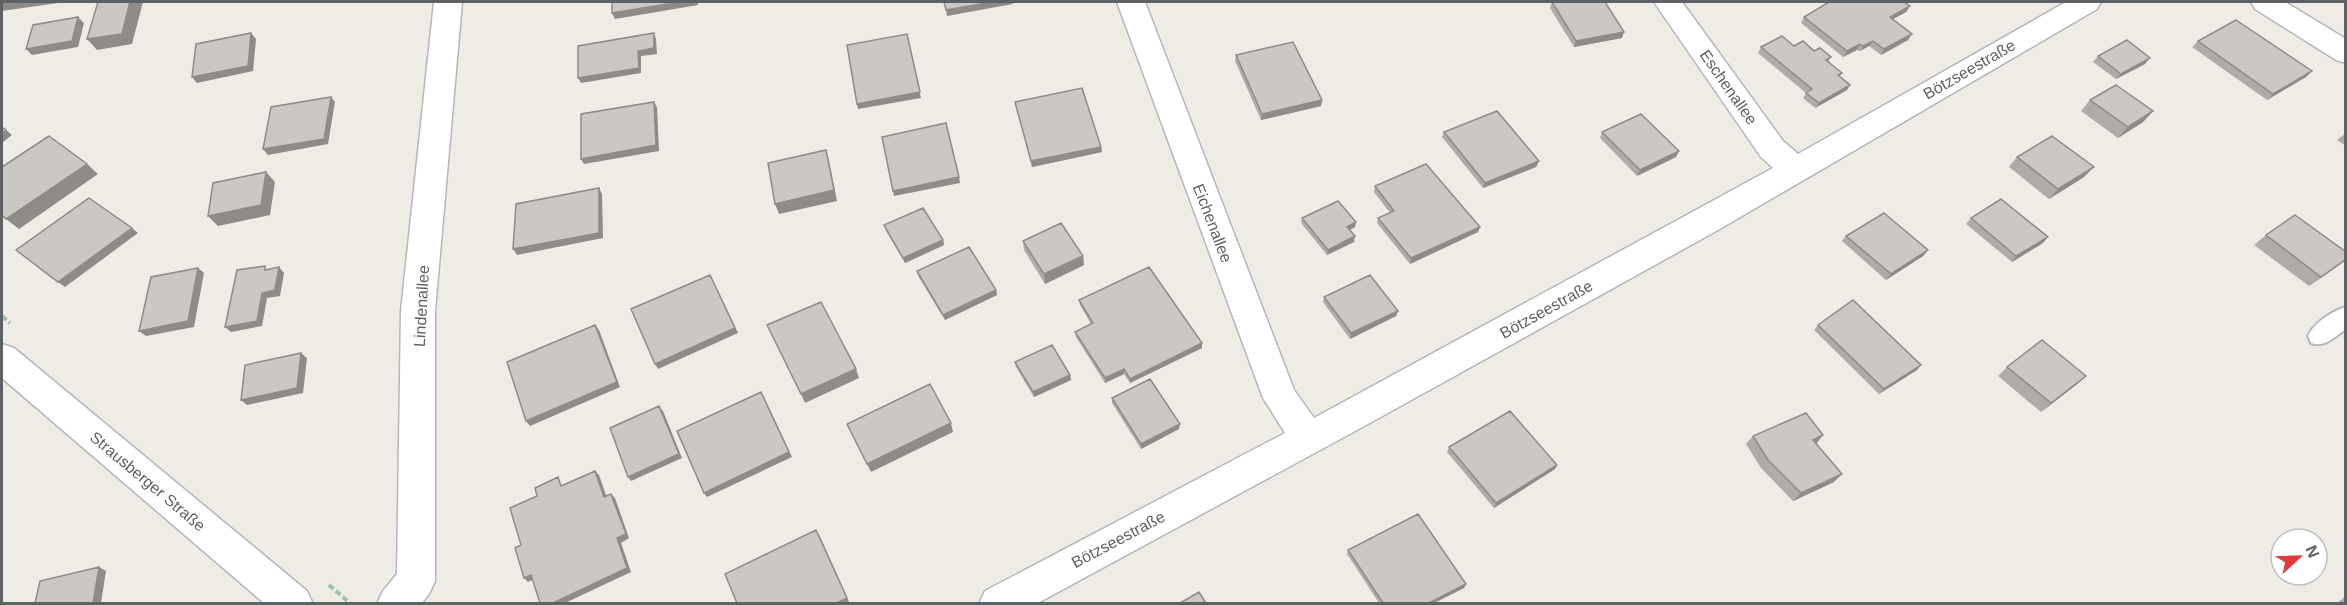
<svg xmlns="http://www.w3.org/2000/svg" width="2347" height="605" font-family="Helvetica,sans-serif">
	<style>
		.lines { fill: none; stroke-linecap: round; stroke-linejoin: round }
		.service-casing { stroke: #b3b7ba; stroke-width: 4 }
		.minor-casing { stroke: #b3b7ba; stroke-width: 3 }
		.secondary-casing { stroke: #b2b6ba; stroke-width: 3 }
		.path { stroke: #9ec6a6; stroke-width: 4; stroke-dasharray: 6 3; stroke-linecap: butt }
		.service { fill: #fff; fill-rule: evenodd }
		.minor { fill: #fff; fill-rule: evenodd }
		.secondary { fill: #fff; fill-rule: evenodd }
		.wall { fill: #afaba8 }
		.shaded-wall { fill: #8e8b88 }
		.building { fill: #cbc7c3; stroke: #8e8b88; stroke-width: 1.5 }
		.labels { text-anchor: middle; stroke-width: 4.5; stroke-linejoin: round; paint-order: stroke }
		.street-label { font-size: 16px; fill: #5e6265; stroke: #fff }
	</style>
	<rect width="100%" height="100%" fill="#efece6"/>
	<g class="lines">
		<g class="service-casing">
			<path id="service" d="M 2346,307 L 2346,329 C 2334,337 2325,348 2311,343 L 2308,336 C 2314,323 2332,311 2346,307 Z"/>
		</g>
		<g class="minor-casing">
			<path id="minor" d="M 434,2 L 462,2 L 435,311 L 435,581 L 429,594 L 421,604 L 377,604 L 383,591 L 397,574 L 401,311 Z
				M 1117,2 L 1145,2 L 1294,390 L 1314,418 L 1773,168 L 1761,157 L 1654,2 L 1682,2 L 1783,141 L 1798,154 L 2066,2 L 2101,2 L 2097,9 L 1718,230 L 1368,424 L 1036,604 L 979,604 L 985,591 L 1285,433 L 1263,398 Z
				M 2251,2 L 2285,2 L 2346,39 L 2346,63 L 2336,60 L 2255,9 Z"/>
		</g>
		<g class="secondary-casing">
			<path id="secondary" d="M 2,344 L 14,348 L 307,591 L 313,604 L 265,604 L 2,378 Z"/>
		</g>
		<path class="path" d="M 2,316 L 10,323
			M 329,585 L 351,604"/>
		<use href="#service" class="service"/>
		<use href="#minor" class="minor"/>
		<use href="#secondary" class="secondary"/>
	</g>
	<path class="wall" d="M 1552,2 L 1622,38 L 1574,47 L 1550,8 Z
		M 1910,6 L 1906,12 L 1893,19 L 1908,40 L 1881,55 L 1869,46 L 1860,51 L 1857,50 L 1843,57 L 1801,23 L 1804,17 Z
		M 2198,41 L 2306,77 L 2267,100 L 2192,47 Z
		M 1794,46 L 1814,51 L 1831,57 L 1828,62 L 1842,73 L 1840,76 L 1847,90 L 1815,108 L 1803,98 L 1806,93 L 1758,53 L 1761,47 Z
		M 1236,55 L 1322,100 L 1321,106 L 1261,120 L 1235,61 Z
		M 2098,56 L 2145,64 L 2116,79 L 2093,62 Z
		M 2090,100 L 2153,111 L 2143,122 L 2118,138 L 2081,111 Z
		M 1015,102 L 1101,147 L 1102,152 L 1032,167 Z
		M 1444,132 L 1539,161 L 1536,167 L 1483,188 L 1442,137 Z
		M 1602,132 L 1679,151 L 1676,157 L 1637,176 L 1600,138 Z
		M 2346,133 L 2346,146 L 2337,140 Z
		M 2017,157 L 2084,177 L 2049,199 L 2009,167 Z
		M 1375,186 L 1480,227 L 1478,232 L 1410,264 L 1377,223 L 1378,218 L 1390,213 L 1374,192 Z
		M 1302,218 L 1355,227 L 1350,230 L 1354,242 L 1327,255 L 1301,223 Z
		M 1971,218 L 2043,243 L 2012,262 L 1966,224 Z
		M 884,225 L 943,240 L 944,245 L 905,263 L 886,231 Z
		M 2266,235 L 2346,260 L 2309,286 L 2254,245 Z
		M 1846,236 L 1928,250 L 1923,256 L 1886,280 L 1842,241 Z
		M 1023,241 L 1083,256 L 1084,265 L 1045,284 L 1024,250 Z
		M 917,271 L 996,290 L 997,295 L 945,320 L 918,276 Z
		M 1324,297 L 1398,311 L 1396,316 L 1350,339 L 1323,302 Z
		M 1079,300 L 1202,348 L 1130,383 L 1124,374 L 1105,383 L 1076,337 L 1075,332 L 1091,324 L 1080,305 Z
		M 1818,325 L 1921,365 L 1917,370 L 1879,394 L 1814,330 Z
		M 1015,362 L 1070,375 L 1071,380 L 1034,397 L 1016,367 Z
		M 2007,367 L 2076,385 L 2041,412 L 1998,376 Z
		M 1112,398 L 1179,429 L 1141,449 L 1112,403 Z
		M 1823,435 L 1816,444 L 1834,482 L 1793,501 L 1761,468 L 1746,444 L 1753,436 Z
		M 1449,447 L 1557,465 L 1555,469 L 1494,508 L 1447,452 Z
		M 1348,550 L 1466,584 L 1464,588 L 1434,603 L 1379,603 L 1347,554 Z
		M 2346,596 L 2346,603 L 2337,603 Z"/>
	<path class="shaded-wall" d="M 2,2 L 59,2 L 58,3 L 2,11 Z
		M 130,2 L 143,2 L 132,44 L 97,50 L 87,39 Z
		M 680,2 L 698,2 L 698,5 L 615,19 L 612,13 Z
		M 992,2 L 1012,2 L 1013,4 L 947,16 L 946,10 Z
		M 1910,6 L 1906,12 L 1886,23 L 1890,17 Z
		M 78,17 L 84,23 L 78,47 L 32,55 L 26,49 Z
		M 1624,32 L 1622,38 L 1574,47 L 1576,41 Z
		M 251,33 L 256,39 L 253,71 L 197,83 L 192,77 Z
		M 654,33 L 656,39 L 657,54 L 641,56 L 641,73 L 581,83 L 578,78 L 638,51 Z
		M 907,34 L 921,98 L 858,109 L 857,104 Z
		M 1912,34 L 1908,40 L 1881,55 L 1884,49 Z
		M 1873,41 L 1869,46 L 1860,51 L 1863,46 Z
		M 1860,44 L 1857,50 L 1843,57 L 1847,51 Z
		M 2150,58 L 2145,64 L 2116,79 L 2121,74 Z
		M 2312,71 L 2306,77 L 2267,100 L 2273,94 Z
		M 1850,85 L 1847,90 L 1815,108 L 1819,103 Z
		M 331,97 L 335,102 L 328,144 L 268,155 L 263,149 Z
		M 1322,100 L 1321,106 L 1261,120 L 1262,114 Z
		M 654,102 L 657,107 L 659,151 L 584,164 L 581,159 Z
		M 2153,111 L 2143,122 L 2118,138 L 2128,127 Z
		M 6,130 L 12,135 L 2,143 L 2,133 Z
		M 1101,147 L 1102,152 L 1032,167 L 1031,161 Z
		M 826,150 L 829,161 L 837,201 L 779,214 L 775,204 Z
		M 1679,151 L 1676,157 L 1637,176 L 1640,170 Z
		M 1539,161 L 1536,167 L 1483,188 L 1485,183 Z
		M 87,164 L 98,174 L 19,229 L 6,219 Z
		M 2094,167 L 2084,177 L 2049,199 L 2058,189 Z
		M 266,172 L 275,182 L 270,215 L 218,226 L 208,216 Z
		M 959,177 L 960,183 L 894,196 L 893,191 Z
		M 599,188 L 602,194 L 603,238 L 517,255 L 513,249 Z
		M 1356,222 L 1355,227 L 1346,232 L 1347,227 Z
		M 1480,227 L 1478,232 L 1410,264 L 1411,258 Z
		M 132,228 L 138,233 L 65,287 L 58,282 Z
		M 1355,236 L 1354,242 L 1327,255 L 1328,250 Z
		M 2048,237 L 2043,243 L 2012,262 L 2016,256 Z
		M 943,240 L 944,245 L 905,263 L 903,258 Z
		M 1928,250 L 1923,256 L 1886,280 L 1891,274 Z
		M 1083,256 L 1084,265 L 1045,284 L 1044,274 Z
		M 2346,259 L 2338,266 L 2309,286 L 2321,277 Z
		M 279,267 L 284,273 L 280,296 L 267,298 L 262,326 L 231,332 L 225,327 L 262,293 Z
		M 198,268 L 204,273 L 194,327 L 146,336 L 139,331 Z
		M 710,275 L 738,333 L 658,369 L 655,364 Z
		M 996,290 L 997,295 L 945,320 L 943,315 Z
		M 1398,311 L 1396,316 L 1350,339 L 1351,333 Z
		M 595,325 L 599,330 L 620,387 L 530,426 L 526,421 Z
		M 1202,343 L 1202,348 L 1130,383 L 1130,379 Z
		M 301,353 L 307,358 L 303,393 L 247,405 L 241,400 Z
		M 1921,365 L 1917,370 L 1879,394 L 1884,389 Z
		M 856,369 L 859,378 L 805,403 L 801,394 Z
		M 1124,369 L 1124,374 L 1105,383 L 1105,378 Z
		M 1070,375 L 1071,380 L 1034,397 L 1033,392 Z
		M 2086,376 L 2076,385 L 2041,412 L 2051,403 Z
		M 761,392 L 792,457 L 707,497 L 704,493 Z
		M 659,406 L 663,411 L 682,458 L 631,481 L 628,477 Z
		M 951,423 L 953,432 L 871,472 L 867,464 Z
		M 1180,424 L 1179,429 L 1141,449 L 1141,444 Z
		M 1823,435 L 1816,444 L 1813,440 Z
		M 1557,465 L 1555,469 L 1494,508 L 1496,503 Z
		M 595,471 L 599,475 L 608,501 L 604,497 Z
		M 1842,474 L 1834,482 L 1793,501 L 1801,493 Z
		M 611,494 L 615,498 L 629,538 L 621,543 L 631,572 L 565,603 L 553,603 Z
		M 819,534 L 849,602 L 847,603 L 837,603 Z
		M 99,567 L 106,571 L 101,603 L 93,603 Z
		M 531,575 L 535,579 L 528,582 L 524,578 Z
		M 1466,584 L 1464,588 L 1434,603 L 1429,603 Z"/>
	<path class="building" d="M 98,2 L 130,2 L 122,34 L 87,39 Z
		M 612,2 L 680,2 L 612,13 Z
		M 944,2 L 992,2 L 946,10 Z
		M 1552,2 L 1605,2 L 1624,32 L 1576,41 Z
		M 1829,2 L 1904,2 L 1910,6 L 1890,17 L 1912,34 L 1884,49 L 1873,41 L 1863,46 L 1860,44 L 1847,51 L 1804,17 Z
		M 78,17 L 72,41 L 26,49 L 33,25 Z
		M 2236,20 L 2312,71 L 2273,94 L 2198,41 Z
		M 251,33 L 248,66 L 192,77 L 196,44 Z
		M 654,33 L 654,48 L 638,51 L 639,68 L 578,78 L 578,46 Z
		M 907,34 L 920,92 L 857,104 L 847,45 Z
		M 1782,36 L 1794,46 L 1803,41 L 1814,51 L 1820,48 L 1831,57 L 1826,60 L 1842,73 L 1838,75 L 1850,85 L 1819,103 L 1806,93 L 1812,89 L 1761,47 Z
		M 2127,40 L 2150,58 L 2121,74 L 2098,56 Z
		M 1293,42 L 1322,100 L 1262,114 L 1236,55 Z
		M 2116,85 L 2153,111 L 2128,127 L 2090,100 Z
		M 1082,88 L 1101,147 L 1031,161 L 1015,102 Z
		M 331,97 L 324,139 L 263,149 L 271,107 Z
		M 654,102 L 656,145 L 581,159 L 581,114 Z
		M 1497,111 L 1539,161 L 1485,183 L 1444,132 Z
		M 1641,114 L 1679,151 L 1640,170 L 1602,132 Z
		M 946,123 L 959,177 L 893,191 L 882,137 Z
		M 2,127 L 6,130 L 2,133 Z
		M 49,136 L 87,164 L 6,219 L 2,215 L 2,167 Z
		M 2052,136 L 2094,167 L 2058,189 L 2017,157 Z
		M 826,150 L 834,190 L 775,204 L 768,163 Z
		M 1426,164 L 1480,227 L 1411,258 L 1378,218 L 1394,211 L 1375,186 Z
		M 266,172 L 261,205 L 208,216 L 213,183 Z
		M 599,188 L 599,233 L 513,249 L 516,204 Z
		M 89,198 L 132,228 L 58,282 L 16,250 Z
		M 2001,199 L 2048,237 L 2016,256 L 1971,218 Z
		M 1338,201 L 1356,222 L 1347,227 L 1355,236 L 1328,250 L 1302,218 Z
		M 923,208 L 943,240 L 903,258 L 884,225 Z
		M 1884,213 L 1928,250 L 1891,274 L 1846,236 Z
		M 2295,215 L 2346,252 L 2346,259 L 2321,277 L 2266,235 Z
		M 1061,223 L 1083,256 L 1044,274 L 1023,241 Z
		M 969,247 L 996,290 L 943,315 L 917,271 Z
		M 265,266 L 265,270 L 279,267 L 275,290 L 262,293 L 257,321 L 225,327 L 237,270 Z
		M 1149,267 L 1202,343 L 1130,379 L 1124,369 L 1105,378 L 1075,332 L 1093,323 L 1079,300 Z
		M 198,268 L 188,321 L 139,331 L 151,277 Z
		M 710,275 L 735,328 L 655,364 L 631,309 Z
		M 1370,275 L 1398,311 L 1351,333 L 1324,297 Z
		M 1853,300 L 1921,365 L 1884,389 L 1818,325 Z
		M 821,302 L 856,369 L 801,394 L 767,325 Z
		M 595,325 L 617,382 L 526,421 L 507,362 Z
		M 2042,340 L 2086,376 L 2051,403 L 2007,367 Z
		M 1052,345 L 1070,375 L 1033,392 L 1015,362 Z
		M 301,353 L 297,388 L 241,400 L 245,365 Z
		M 1150,379 L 1180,424 L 1141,444 L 1112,398 Z
		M 930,384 L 951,423 L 867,464 L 847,424 Z
		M 761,392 L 789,452 L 704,493 L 677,431 Z
		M 659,406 L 679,454 L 628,477 L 610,428 Z
		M 1510,411 L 1557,465 L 1496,503 L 1449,447 Z
		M 1806,413 L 1823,435 L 1813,440 L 1842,474 L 1801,493 L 1768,460 L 1753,436 Z
		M 595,471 L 604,497 L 611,494 L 626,534 L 617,538 L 627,568 L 553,603 L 540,603 L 531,575 L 524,578 L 515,548 L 521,545 L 510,508 L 537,496 L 535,488 L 558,477 L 561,486 Z
		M 1418,514 L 1466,584 L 1429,603 L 1383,603 L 1348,550 Z
		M 816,530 L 847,598 L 837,603 L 737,603 L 725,574 Z
		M 99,567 L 93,603 L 35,603 L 40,581 Z
		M 1199,592 L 1206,603 L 1180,603 Z"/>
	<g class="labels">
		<g class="street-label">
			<text transform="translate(1969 69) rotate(-30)" y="6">Bötzseestraße</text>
			<text transform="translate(1729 87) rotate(55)" y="6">Eschenallee</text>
			<text transform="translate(1213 223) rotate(69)" y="6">Eichenallee</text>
			<text transform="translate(421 306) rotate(-87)" y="6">Lindenallee</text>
			<text transform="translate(1546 309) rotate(-29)" y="6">Bötzseestraße</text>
			<text transform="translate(148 481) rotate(40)" y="6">Strausberger Straße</text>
			<text transform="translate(1118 539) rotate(-28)" y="6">Bötzseestraße</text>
		</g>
	</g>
	<rect width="2347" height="605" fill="none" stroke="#5e6265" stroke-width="6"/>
	<g transform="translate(2299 557) rotate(68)"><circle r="28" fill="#ffffff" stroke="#bfc0c1" stroke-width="1.5"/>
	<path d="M0-4.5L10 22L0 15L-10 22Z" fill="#df3d3d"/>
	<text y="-9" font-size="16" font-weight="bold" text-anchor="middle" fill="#5e6265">N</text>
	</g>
</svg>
